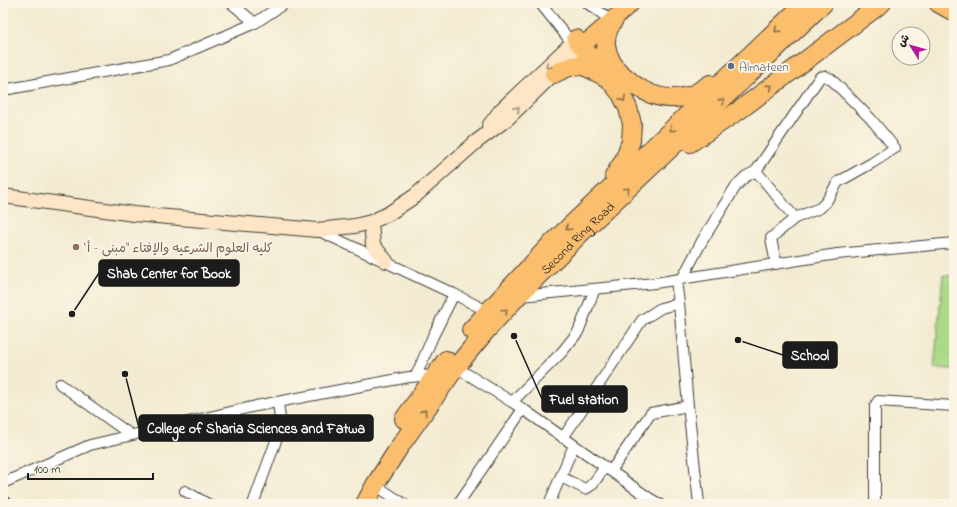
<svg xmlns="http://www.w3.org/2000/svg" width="957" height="507" font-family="'Indie Flower','Playpen Sans Arabic',sans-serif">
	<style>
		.green { fill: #aada88; stroke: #637b52 }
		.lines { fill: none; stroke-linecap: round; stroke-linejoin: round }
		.street-casing { stroke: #3c3b37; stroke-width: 12 }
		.secondary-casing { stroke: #3c3b37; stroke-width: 16 }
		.primary-casing { stroke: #3c3b37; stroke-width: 18 }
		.highway-casing { stroke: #3c3b37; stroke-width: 20 }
		.street { stroke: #fff; stroke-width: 10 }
		.secondary { stroke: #fde5c5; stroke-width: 14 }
		.primary { stroke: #fabe6d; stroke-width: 16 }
		.highway { stroke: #fabe6d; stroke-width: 18 }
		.oneway { stroke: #8b6d44 }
		.oneway2 { stroke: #988b79 }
		.service-dot { fill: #5c6f8a; stroke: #fcf5e5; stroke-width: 1.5 }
		.education-dot { fill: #8d6e63; stroke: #fcf5e5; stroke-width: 1.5 }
		.labels { text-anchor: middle; stroke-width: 4; stroke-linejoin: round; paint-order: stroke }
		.service-label { font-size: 13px; fill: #4e5e75; stroke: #fcf5e5; text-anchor: start }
		.street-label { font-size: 13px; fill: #1c1c1c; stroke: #fcf5e5 }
		.education-label { font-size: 13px; fill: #785e54; stroke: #fcf5e5; text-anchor: start }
		.leader { fill: none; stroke: #1c1c1c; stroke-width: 1.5 }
		.callout-dot { fill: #1c1c1c; stroke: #fcf5e5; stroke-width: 1.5 }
		.callout { fill: #1c1c1c; stroke: #1c1c1c; stroke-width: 1.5 }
		.callout-label { font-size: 14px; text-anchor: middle; font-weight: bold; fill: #fff }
	</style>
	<rect width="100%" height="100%" fill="#fcf5e5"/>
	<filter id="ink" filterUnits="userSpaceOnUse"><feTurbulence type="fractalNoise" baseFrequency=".025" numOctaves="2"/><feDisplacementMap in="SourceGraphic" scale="8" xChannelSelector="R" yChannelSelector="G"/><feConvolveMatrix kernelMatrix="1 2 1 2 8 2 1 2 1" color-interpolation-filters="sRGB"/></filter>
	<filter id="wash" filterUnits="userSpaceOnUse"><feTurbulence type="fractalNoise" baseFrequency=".012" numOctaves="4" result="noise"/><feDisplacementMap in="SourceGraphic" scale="16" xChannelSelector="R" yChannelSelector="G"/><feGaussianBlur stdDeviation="0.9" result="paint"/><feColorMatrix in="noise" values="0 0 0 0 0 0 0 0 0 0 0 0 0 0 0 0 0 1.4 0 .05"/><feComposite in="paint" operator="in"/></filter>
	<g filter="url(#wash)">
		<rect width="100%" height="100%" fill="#f3ebd1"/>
		<path class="green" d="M 943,275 L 954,276 L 954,369 L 934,368 Z"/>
	</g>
	<g filter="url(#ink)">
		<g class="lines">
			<g class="street-casing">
				<path id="street" d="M 231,3 L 255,23
					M 540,3 L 572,43
					M 587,3 L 604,15
					M 3,90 L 169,60 L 255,23 L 285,3
					M 756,171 L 795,218 L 771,238 L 776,264
					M 317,230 L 454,294 L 487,311
					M 682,279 L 702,241 L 736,186 L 745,177 L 756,171 L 820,77 L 825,76 L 831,79 L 871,119 L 895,148 L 872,163 L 838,182 L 826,202 L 820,208 L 795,218
					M 676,280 L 679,303 L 688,406 L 699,504
					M 520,296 L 655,283 L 837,254 L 954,243
					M 456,367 L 523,409 L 649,498 L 659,504
					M 416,376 L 433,336 L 454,294
					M 60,384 L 131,435
					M 512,402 L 562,352 L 578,332 L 595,289
					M 563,438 L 642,320 L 661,308 L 679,303
					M 611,471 L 651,413 L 688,406
					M 561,477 L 585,489 C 594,486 599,474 605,467
					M 3,483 L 90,445 L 256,406 L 409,377 L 435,375
					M 375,485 L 404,504
					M 185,491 L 208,504
					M 3,501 L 8,504
					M 253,504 L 281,427 L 278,402
					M 458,504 L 523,409
					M 549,504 L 574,445
					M 875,504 L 875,406 L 878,401 L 954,406"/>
			</g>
			<g class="secondary-casing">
				<path id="secondary" d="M 489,126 L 501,110 L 570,45
					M 3,196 L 134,214 L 317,230 L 355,226 L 371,222 L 388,214 L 415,196 L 476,142 L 508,118 L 582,46
					M 371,222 L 373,245 L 386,261"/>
			</g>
			<g class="primary-casing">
				<path id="primary" d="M 582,46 L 632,3"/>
			</g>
			<g class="highway-casing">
				<g id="highway">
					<path d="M 938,3 L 954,12"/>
					<path d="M 576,39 L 621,94 L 628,108 L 632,124 L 631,141 L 624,160 L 614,176"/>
					<path d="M 602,55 C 627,80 650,106 689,96 C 696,94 704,88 710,84"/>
					<path d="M 614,66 C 603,47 603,36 615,18"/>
					<path d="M 554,74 C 577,62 581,63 603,76"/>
					<path d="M 690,143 L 741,109 L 882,3"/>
					<path d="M 471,330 L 548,247 L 805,3"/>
					<path d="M 404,419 L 446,360"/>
					<path id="s1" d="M 365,504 L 375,485 L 400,446 L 456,367 L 485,332 L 518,296 L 582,232 L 824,3"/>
				</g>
			</g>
			<use href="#street" class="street"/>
			<use href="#secondary" class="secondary"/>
			<use href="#primary" class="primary"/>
			<use href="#highway" class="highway"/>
		</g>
		<defs><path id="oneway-chevron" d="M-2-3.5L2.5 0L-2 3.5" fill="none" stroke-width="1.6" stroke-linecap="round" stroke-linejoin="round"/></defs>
		<g class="oneway">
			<use href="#oneway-chevron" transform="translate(777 30) rotate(136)"/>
			<use href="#oneway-chevron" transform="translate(770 87) rotate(-37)"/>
			<use href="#oneway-chevron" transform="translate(623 99) rotate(60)"/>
			<use href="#oneway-chevron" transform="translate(722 101) rotate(-44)"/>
			<use href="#oneway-chevron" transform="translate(672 129) rotate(137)"/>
			<use href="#oneway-chevron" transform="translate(627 190) rotate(-43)"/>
			<use href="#oneway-chevron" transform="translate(568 228) rotate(136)"/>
			<use href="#oneway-chevron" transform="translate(505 311) rotate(-47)"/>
			<use href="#oneway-chevron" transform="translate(424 412) rotate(-55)"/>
		</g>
		<g class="oneway2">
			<use href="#oneway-chevron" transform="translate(548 66) rotate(137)"/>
			<use href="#oneway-chevron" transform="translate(517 109) rotate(-44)"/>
		</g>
	</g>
	<circle class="service-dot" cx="731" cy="66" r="4"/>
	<circle class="education-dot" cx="76" cy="247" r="4"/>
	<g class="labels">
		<g class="service-label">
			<text x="739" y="71">Almateen</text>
		</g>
		<g class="street-label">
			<text dy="5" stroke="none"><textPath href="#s1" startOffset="342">Second Ring Road</textPath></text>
		</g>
		<g class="education-label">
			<text x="84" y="252">"كليه العلوم الشرعيه والإفتاء "مبنى - أ</text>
		</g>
	</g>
	<path class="leader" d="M72 314L99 273M738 340L783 355M514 336L542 399M125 374L139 428"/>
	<g class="callout-dot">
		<circle cx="72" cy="314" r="4"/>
		<circle cx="738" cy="340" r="4"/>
		<circle cx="514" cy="336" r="4"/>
		<circle cx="125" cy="374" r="4"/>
	</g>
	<g class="callout">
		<rect x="99" y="260" width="140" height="26" rx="4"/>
		<rect x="783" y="342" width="54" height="26" rx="4"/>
		<rect x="542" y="386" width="85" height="26" rx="4"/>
		<rect x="139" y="415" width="234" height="26" rx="4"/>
	</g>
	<g class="callout-label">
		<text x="169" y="278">Shab Center for Book</text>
		<text x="810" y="360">School</text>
		<text x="584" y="404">Fuel station</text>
		<text x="256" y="433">College of Sharia Sciences and Fatwa</text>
	</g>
	<rect width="957" height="507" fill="none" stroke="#fcf5e5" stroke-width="16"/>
	<g transform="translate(911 46) rotate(307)"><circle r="19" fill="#fcf5e5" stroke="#a29e95"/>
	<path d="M0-3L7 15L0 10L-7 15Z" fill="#b5179e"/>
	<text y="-6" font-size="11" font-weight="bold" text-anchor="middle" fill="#1c1c1c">ش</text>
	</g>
	<path d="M28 473v6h125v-6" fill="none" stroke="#1c1c1c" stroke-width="2"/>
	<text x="34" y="473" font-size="12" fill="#1c1c1c" stroke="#fcf5e5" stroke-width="3" paint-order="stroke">100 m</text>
</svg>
